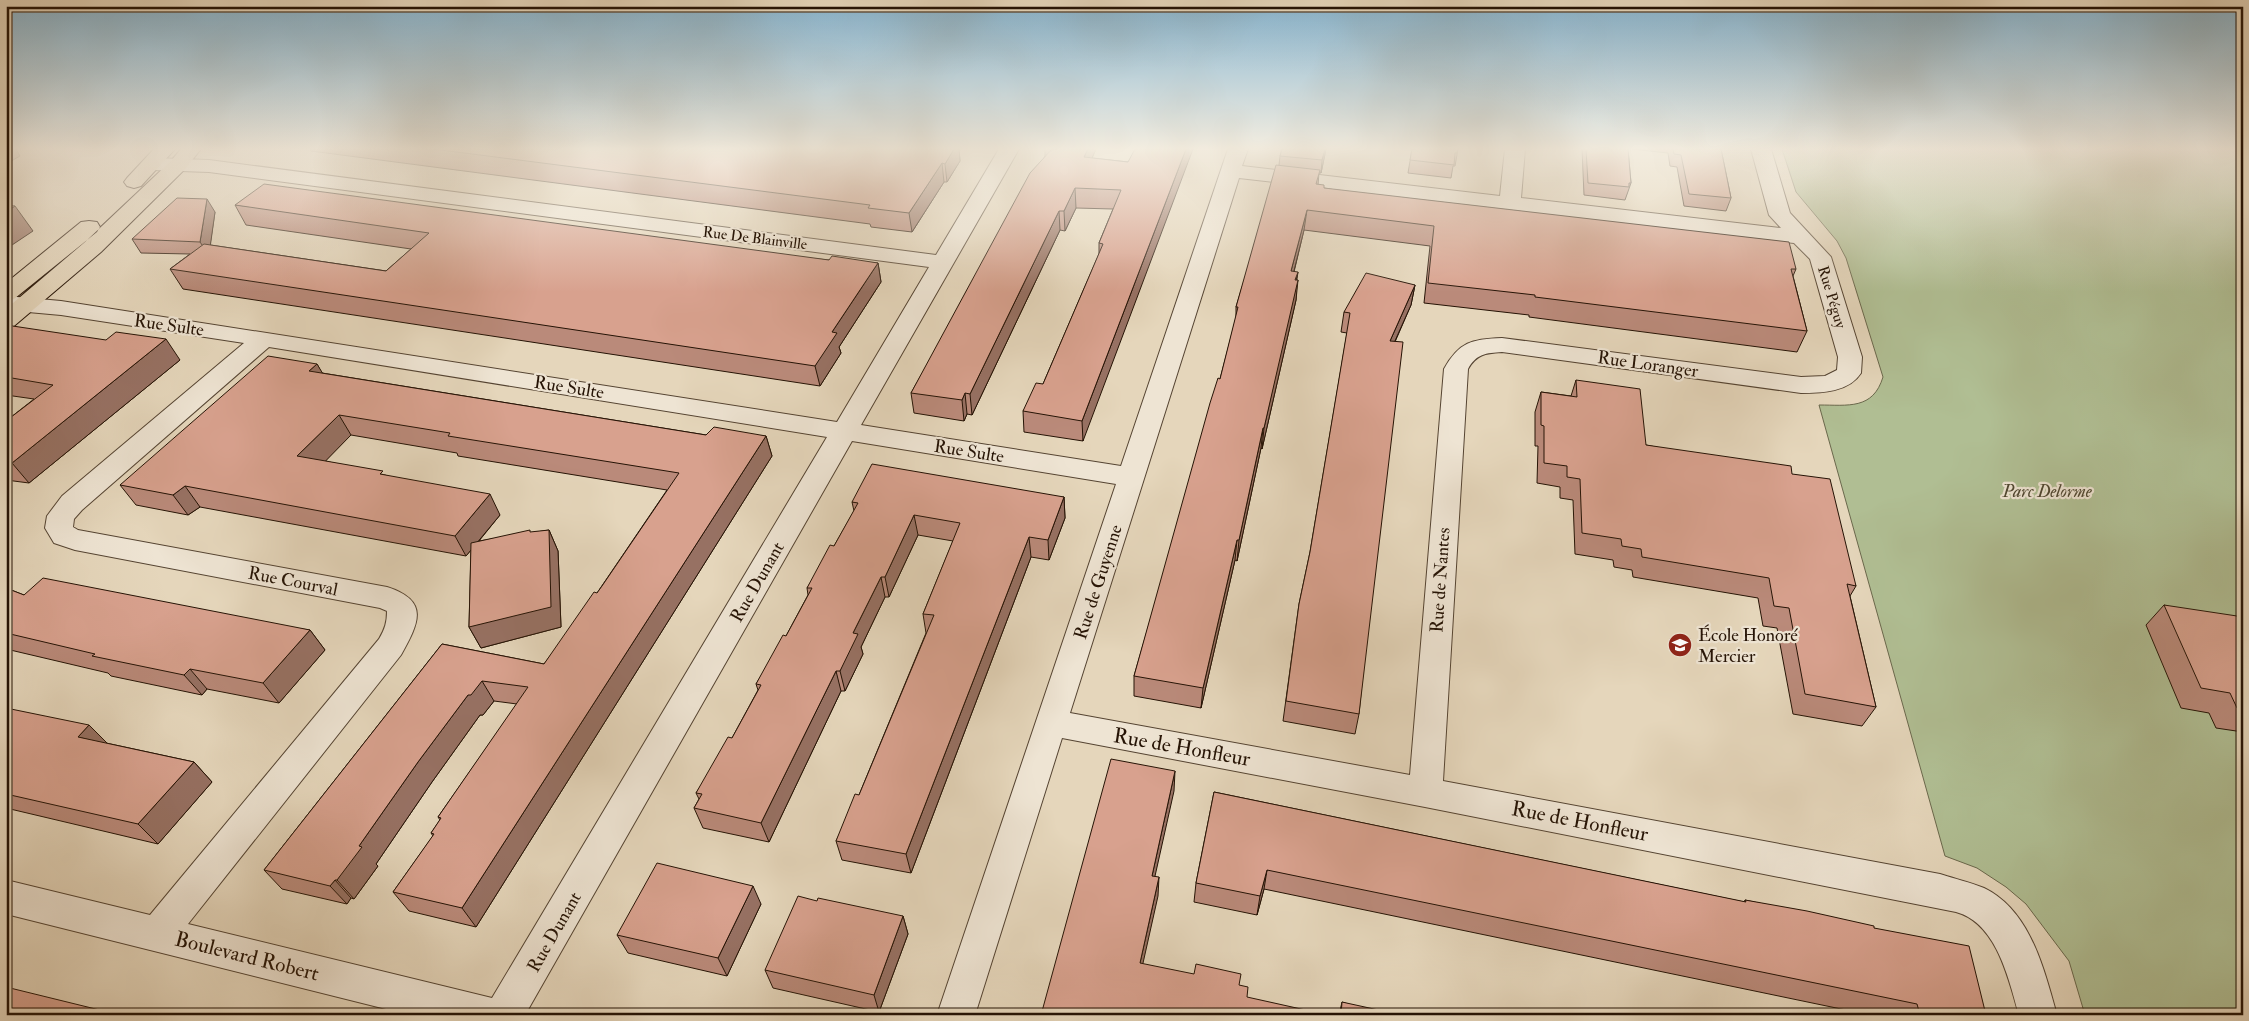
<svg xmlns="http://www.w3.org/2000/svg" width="2249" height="1021" font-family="'IM FELL Double Pica',serif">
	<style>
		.green { fill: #b0be93; stroke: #6a684c }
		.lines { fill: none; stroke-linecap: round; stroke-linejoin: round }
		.minor-casing { stroke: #554432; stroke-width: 2 }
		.major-casing { stroke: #251305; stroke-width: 2 }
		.minor { fill: #eee4d3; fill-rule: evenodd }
		.major { fill: #e5d6bb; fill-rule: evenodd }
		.wall { fill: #ba8a7a; stroke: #251305 }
		.shaded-wall { fill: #977163; stroke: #251305 }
		.building { fill: #d8a18e; stroke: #251305 }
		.labels { text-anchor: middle; stroke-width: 4.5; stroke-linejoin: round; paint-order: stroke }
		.far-street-label { font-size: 15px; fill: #251305; stroke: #eee4d3 }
		.street-label { font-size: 18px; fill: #251305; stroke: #eee4d3 }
		.park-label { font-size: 18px; font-style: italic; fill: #4f4630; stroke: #eee4d3 }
		.poi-label { font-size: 18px; fill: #251305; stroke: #eee4d3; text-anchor: start }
		.near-street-label { font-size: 21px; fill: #251305; stroke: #eee4d3 }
	</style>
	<rect width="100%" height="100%" fill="#e5d6bb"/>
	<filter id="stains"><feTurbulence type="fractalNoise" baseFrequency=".004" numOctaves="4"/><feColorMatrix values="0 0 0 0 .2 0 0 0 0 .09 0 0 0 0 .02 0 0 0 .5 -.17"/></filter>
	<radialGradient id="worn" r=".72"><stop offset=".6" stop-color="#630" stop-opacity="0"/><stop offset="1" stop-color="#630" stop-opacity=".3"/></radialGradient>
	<path class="green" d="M 1782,149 L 2243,149 L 2243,1015 L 2085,1015 L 2069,961 L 2026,904 L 2006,887 L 1977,868 L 1945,856 L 1819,405 C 1848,405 1873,410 1883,377 L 1846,258 L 1837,241 L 1796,192 Z"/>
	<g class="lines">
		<g class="minor-casing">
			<path id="minor" d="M 999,149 L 1019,149 L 861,425 L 1121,466 L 1228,149 L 1248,149 L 1242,166 L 1500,196 L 1505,149 L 1525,149 L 1521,198 L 1781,228 L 1769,215 L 1751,149 L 1771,149 L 1790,213 L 1831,257 L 1862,357 L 1861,373 C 1849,392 1822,393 1801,393 L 1502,352 C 1486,353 1476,354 1468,369 L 1443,781 L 1940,874 C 1955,879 1970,882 1984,888 C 2031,911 2044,970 2057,1015 L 2019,1015 C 2009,980 1997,923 1956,912 L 1425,807 L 1062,738 L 975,1015 L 937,1015 L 1116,484 L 852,441 L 525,1015 L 410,1015 L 6,914 L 6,880 L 150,915 L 379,639 C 385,629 387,622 387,611 L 380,608 L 75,550 L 54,543 L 45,528 L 47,516 L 62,496 L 244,343 L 61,315 L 6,310 L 6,296 L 61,301 L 837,422 L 929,267 L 209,172 L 153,170 L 146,168 L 143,164 L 146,160 L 153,158 L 209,160 L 936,255 ZM 1239,178 L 1794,243 L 1810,259 L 1838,357 L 1837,370 L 1825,376 L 1801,377 L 1502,338 C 1472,339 1459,342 1444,369 L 1410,775 L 1070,713 ZM 269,347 L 827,437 L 492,998 L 188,924 L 401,655 C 418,624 431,601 387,587 L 78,530 L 73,527 L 74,519 L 82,510 Z"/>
		</g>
		<g class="major-casing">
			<path id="major" d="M 154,149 L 175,149 L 141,186 L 134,188 L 127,186 L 124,182 L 127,178 Z
				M 181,149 L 201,149 L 185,169 L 101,252 L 14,326 L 6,328 L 6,309 L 85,242 L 171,161 Z
				M 89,221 L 97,222 L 100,227 L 97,232 L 14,299 L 6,301 L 6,283 L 81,222 Z"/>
		</g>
		<use href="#minor" class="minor"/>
		<use href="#major" class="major"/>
	</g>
	<path class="wall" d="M 310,149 L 959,149 L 960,161 L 947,182 L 944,182 L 912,232 L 871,227 L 870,224 L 311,151 Z
		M 1045,149 L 1096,149 L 1092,158 L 1128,162 L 1083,441 L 1024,432 L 1023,411 L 1043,384 L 1099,254 L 1099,243 L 1113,209 L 1076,208 L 1065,231 L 1060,230 L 972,415 L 967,414 L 964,421 L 914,413 L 911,393 L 1045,156 Z
		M 1282,149 L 1326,149 L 1321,173 L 1319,173 L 1318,185 L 1324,188 L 1796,269 L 1793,276 L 1807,331 L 1797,352 L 1529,317 L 1529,315 L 1424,303 L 1430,246 L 1304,230 L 1294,272 L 1297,280 L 1296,300 L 1262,449 L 1261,448 L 1237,561 L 1235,560 L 1201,708 L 1134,696 L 1134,676 L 1220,379 L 1236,318 L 1236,307 L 1279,165 L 1280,156 Z
		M 1412,149 L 1458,149 L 1455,166 L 1453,166 L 1451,178 L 1408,173 Z
		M 1582,149 L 1628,149 L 1631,183 L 1625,200 L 1584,195 Z
		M 1632,149 L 1721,149 L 1731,198 L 1726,211 L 1684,206 L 1677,167 L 1670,166 L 1668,153 Z
		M 235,205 L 829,260 L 878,263 L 881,282 L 839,347 L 841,353 L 820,386 L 183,289 L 170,269 L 190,254 L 141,253 L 132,239 L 215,212 L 210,245 L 386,271 L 411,249 L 246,225 Z
		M 1415,285 L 1411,305 L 1395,342 L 1359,714 L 1355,734 L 1283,721 L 1299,604 L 1310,552 L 1347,333 L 1341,332 L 1344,312 Z
		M 6,325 L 180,360 L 29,483 L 6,480 L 6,421 L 34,399 L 6,395 Z
		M 317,364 L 322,373 L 706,435 L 766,436 L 772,456 L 476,927 L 409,911 L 393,892 L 433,836 L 431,833 L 440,820 L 438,817 L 517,704 L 494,701 L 483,715 L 480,715 L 432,782 L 376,864 L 378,866 L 354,899 L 351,898 L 347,904 L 282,889 L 264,870 L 442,644 L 544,664 L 597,593 L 667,490 L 458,456 L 457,453 L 351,435 L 325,461 L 385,475 L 500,515 L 479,541 L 549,530 L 558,551 L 561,627 L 481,648 L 469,627 L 471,550 L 466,556 L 200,507 L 188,515 L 136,505 L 120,485 Z
		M 1576,380 L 1646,445 L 1792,474 L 1856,586 L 1850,596 L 1876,707 L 1862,726 L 1793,714 L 1777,628 L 1763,626 L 1758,598 L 1633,577 L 1632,570 L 1614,567 L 1613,560 L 1575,554 L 1573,500 L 1560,498 L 1560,487 L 1537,483 L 1538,446 L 1535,446 L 1535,412 L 1541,392 L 1571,396 Z
		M 1064,497 L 1065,518 L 1049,560 L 1031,557 L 911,873 L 842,860 L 836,841 L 859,795 L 926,633 L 923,614 L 953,541 L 918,535 L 889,597 L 885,597 L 861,647 L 863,654 L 845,691 L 841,691 L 769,842 L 703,828 L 694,808 L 699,799 L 696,793 L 732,738 L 758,690 L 756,684 L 786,636 L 808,595 L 807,588 L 834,546 L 854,511 L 852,502 Z
		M 6,588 L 24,595 L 310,630 L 325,650 L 279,703 L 207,689 L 202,695 L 111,676 L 108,673 L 6,649 Z
		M 2164,605 L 2243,629 L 2243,732 L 2216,728 L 2209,713 L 2181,708 L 2146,625 Z
		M 6,708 L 106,743 L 194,762 L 212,782 L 158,844 L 6,808 Z
		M 1214,792 L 1744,902 L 1745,900 L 1874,928 L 1986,1015 L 1870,1015 L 1264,889 L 1257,915 L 1194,902 L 1196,883 Z
		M 761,904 L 727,976 L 628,953 L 617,935 Z
		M 903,916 L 908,934 L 879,1012 L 773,988 L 765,970 Z
		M 1342,1002 L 1383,1015 L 1339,1015 Z"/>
	<path class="shaded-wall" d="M 6,149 L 16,149 L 20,156 L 6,164 Z
		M 954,149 L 959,149 L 960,161 L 947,182 L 945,164 Z
		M 1088,149 L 1096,149 L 1084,176 L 1084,157 Z
		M 1186,149 L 1193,149 L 1083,441 L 1082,421 Z
		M 1325,149 L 1326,149 L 1321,173 L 1322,160 Z
		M 942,163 L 944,182 L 912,232 L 909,213 Z
		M 1075,188 L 1076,208 L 1065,231 L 1064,211 Z
		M 207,199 L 215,212 L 209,255 L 200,242 Z
		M 15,206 L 33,231 L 6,249 L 6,212 Z
		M 1307,210 L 1304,230 L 1289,291 L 1291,271 Z
		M 1059,211 L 1060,230 L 972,415 L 970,394 Z
		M 878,263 L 881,282 L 839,347 L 841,353 L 820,386 L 815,366 L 832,332 Z
		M 1298,272 L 1295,292 L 1298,280 L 1296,300 L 1262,449 L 1264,428 Z
		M 1415,285 L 1411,305 L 1386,361 L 1390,341 Z
		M 166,339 L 180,360 L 29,483 L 12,463 Z
		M 317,364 L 329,384 L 309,371 Z
		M 965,393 L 967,414 L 964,421 L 962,400 Z
		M 339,415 L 351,435 L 310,477 L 297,456 Z
		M 1263,428 L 1261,448 L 1237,561 L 1239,540 Z
		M 766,436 L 772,456 L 476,927 L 462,908 Z
		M 185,486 L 200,507 L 188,515 L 173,495 Z
		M 490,494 L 500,515 L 466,556 L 455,536 Z
		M 1064,497 L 1065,518 L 1049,560 L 1048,540 Z
		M 914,515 L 918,535 L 889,597 L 885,577 Z
		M 549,530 L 558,551 L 561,627 L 481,648 L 469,627 Z
		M 1029,537 L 1031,557 L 911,873 L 906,854 Z
		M 1237,540 L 1235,560 L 1201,708 L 1203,688 Z
		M 881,577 L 885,597 L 861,647 L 863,654 L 845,691 L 840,671 L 853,633 Z
		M 310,630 L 325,650 L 279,703 L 263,683 Z
		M 190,669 L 207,689 L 202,695 L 184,675 Z
		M 836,671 L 841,691 L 769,842 L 761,823 Z
		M 482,681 L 494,701 L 483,715 L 480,715 L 432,782 L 376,864 L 378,866 L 354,899 L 337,880 L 359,846 L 418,762 L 468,695 Z
		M 89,725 L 109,745 L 78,737 Z
		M 194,762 L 212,782 L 158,844 L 138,824 Z
		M 1175,771 L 1174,791 L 1151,894 L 1152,876 Z
		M 1267,870 L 1264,889 L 1257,915 L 1260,896 Z
		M 1159,877 L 1158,896 L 1139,981 L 1140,963 Z
		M 335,880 L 351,898 L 347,904 L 330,886 Z
		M 753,886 L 761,904 L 727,976 L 718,958 Z
		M 903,916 L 908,934 L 879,1012 L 874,995 Z"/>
	<path class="building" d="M 433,149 L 954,149 L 945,164 L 942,163 L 909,213 L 868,208 L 870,205 Z
		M 1052,149 L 1088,149 L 1084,157 L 1128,162 L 1135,149 L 1186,149 L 1082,421 L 1023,411 L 1036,383 L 1043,384 L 1103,244 L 1099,243 L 1121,190 L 1075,188 L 1064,211 L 1059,211 L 970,394 L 965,393 L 962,400 L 911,393 L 1030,173 Z
		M 1282,149 L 1325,149 L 1322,160 L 1280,156 Z
		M 1412,149 L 1458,149 L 1457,153 L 1455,153 L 1454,165 L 1410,160 Z
		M 1586,149 L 1628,149 L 1631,183 L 1629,183 L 1629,187 L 1588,183 Z
		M 1673,149 L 1721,149 L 1731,198 L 1689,194 L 1681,155 L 1674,154 Z
		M 1276,165 L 1320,170 L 1316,184 L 1324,185 L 1324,188 L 1789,242 L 1796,269 L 1791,269 L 1807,331 L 1535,297 L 1535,295 L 1428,283 L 1434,226 L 1307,210 L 1291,271 L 1298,272 L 1295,280 L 1298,280 L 1264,428 L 1263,428 L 1239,540 L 1237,540 L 1203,688 L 1134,676 L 1210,403 L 1218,378 L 1220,379 L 1238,307 L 1236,307 Z
		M 264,184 L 829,260 L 832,256 L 878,263 L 832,332 L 837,333 L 815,366 L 170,269 L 204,244 L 386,271 L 429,233 L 235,205 Z
		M 177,198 L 207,199 L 200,242 L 132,239 Z
		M 6,205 L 15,206 L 6,212 Z
		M 1366,273 L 1415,285 L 1390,341 L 1403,342 L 1359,714 L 1286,701 L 1299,604 L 1310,552 L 1350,313 L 1344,312 Z
		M 6,325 L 106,340 L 116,332 L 166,339 L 12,463 L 6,462 L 6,421 L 53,385 L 6,377 Z
		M 268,356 L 317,364 L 309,371 L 706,435 L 714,427 L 766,436 L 462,908 L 393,892 L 434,834 L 431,833 L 441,818 L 438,817 L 528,687 L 482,681 L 471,695 L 468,695 L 418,762 L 359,846 L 362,847 L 337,880 L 335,880 L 330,886 L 264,870 L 442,644 L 544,664 L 594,592 L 597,593 L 602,586 L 679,473 L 448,436 L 450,433 L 339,415 L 297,456 L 383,471 L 380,474 L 490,494 L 455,536 L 185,486 L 173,495 L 120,485 Z
		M 1576,380 L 1640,389 L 1646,445 L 1791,466 L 1792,474 L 1830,479 L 1856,586 L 1847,584 L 1876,707 L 1805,694 L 1789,608 L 1774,606 L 1769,578 L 1642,557 L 1641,549 L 1622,546 L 1621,539 L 1582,533 L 1580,479 L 1567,477 L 1567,466 L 1544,463 L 1544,426 L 1541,425 L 1541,392 L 1577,397 Z
		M 872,464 L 1064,497 L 1048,540 L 1029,537 L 906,854 L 836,841 L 855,794 L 859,795 L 934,615 L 923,614 L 960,523 L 914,515 L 885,577 L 881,577 L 853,633 L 858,634 L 840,671 L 836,671 L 761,823 L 694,808 L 702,794 L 696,793 L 728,737 L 732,738 L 761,685 L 756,684 L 783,635 L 786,636 L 812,588 L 807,588 L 830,545 L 834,546 L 858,503 L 852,502 Z
		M 530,530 L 530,532 L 549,530 L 551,607 L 469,627 L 471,543 Z
		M 43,578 L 310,630 L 263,683 L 190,669 L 184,675 L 92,656 L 95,654 L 6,633 L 6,588 L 24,595 Z
		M 2164,605 L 2237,616 L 2243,629 L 2243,709 L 2237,708 L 2230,693 L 2201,688 Z
		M 6,708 L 89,725 L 78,737 L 194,762 L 138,824 L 6,794 Z
		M 1111,759 L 1175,771 L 1152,876 L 1159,877 L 1140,963 L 1194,974 L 1196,964 L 1241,974 L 1239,985 L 1248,987 L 1247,997 L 1328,1015 L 1041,1015 Z
		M 1214,792 L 1746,902 L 1745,900 L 1807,911 L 1874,926 L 1874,928 L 1969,946 L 1986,1015 L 1920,1015 L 1917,1004 L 1267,870 L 1260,896 L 1196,883 Z
		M 657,863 L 753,886 L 718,958 L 617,935 Z
		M 798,896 L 817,901 L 818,898 L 903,916 L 874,995 L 765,970 Z
		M 6,987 L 116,1014 L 6,1015 Z
		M 1342,1002 L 1383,1011 L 1383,1015 L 1341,1015 Z"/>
	<linearGradient id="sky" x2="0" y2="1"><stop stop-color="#87b6d2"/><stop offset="0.51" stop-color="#f3ede0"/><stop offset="1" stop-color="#f3ede0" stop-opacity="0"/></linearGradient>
	<rect width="2249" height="292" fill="url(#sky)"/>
	<defs>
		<g id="school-disc" transform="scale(1.25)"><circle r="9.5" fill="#8f2418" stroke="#eee4d3"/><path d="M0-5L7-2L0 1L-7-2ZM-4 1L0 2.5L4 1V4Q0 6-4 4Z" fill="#fff"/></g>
	</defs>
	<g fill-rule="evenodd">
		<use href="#school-disc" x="1680" y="645"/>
	</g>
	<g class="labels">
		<g class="far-street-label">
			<text transform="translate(755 238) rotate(7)" y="5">Rue De Blainville</text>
			<text transform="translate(1832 297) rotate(73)" y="5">Rue Péguy</text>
		</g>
		<g class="street-label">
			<text transform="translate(169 325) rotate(8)" y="6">Rue Sulte</text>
			<text transform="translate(1648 364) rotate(8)" y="6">Rue Loranger</text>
			<text transform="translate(569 387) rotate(9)" y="6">Rue Sulte</text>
			<text transform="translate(969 451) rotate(9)" y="6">Rue Sulte</text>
			<text transform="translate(1440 580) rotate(-86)" y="6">Rue de Nantes</text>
			<text transform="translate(293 581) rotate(11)" y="6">Rue Courval</text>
			<text transform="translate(757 582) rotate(-60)" y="6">Rue Dunant</text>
			<text transform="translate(1098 582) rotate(-72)" y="6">Rue de Guyenne</text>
			<text transform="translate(554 932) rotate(-60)" y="6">Rue Dunant</text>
		</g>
		<g class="park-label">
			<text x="2047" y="497">Parc Delorme</text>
		</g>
		<g class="poi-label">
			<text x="1698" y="641">École Honoré<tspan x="1698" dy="21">Mercier</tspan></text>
		</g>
		<g class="near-street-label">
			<text transform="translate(1182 747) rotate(10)" y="7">Rue de Honfleur</text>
			<text transform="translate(1580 821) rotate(11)" y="7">Rue de Honfleur</text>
			<text transform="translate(247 956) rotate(14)" y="7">Boulevard Robert</text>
		</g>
	</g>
	<rect width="2249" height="1021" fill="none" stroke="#e5d6bb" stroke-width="25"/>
	<rect x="8" y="8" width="2234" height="1006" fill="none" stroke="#251305" stroke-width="2.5"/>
	<rect x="12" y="12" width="2224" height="996" fill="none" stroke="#251305"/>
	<rect width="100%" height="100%" filter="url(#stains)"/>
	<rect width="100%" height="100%" fill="url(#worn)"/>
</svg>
